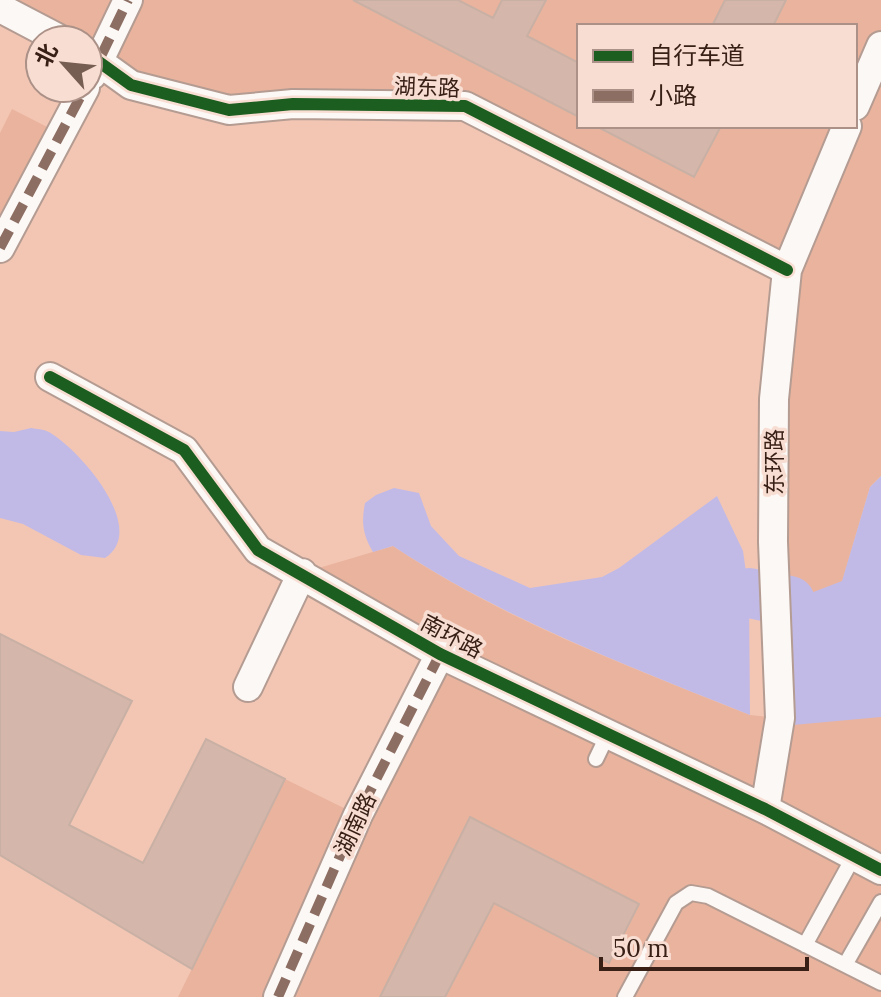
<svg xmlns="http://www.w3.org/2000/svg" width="881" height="997" font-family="Lora,'Noto Sans SC',serif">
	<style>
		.built { fill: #f3c6b4; fill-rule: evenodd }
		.green { fill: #eab39d; fill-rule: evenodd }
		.water { fill: #c2bae6 }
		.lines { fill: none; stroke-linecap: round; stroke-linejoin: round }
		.river { stroke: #c2bae6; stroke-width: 50 }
		.building { fill: #d5b6aa; stroke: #c8b0a5; stroke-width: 2 }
		.lane-casing { stroke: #b49c92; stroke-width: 18 }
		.street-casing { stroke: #b49c92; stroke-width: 32 }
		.lane { stroke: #fcf8f6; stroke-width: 14 }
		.street { stroke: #fcf8f6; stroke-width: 28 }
		.quiet { stroke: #8d6e63; stroke-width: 10; stroke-dasharray: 20 10; stroke-linecap: butt }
		.cycleway-casing { stroke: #f8ddd2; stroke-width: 17 }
		.cycleway { stroke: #1b5e20; stroke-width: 12 }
		.labels { text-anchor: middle; stroke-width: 7; stroke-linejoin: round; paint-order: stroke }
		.street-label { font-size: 22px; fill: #382016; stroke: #f8ddd2 }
	</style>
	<rect width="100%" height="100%" fill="#edd0c4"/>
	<path class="built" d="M 0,0 L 881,0 L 881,997 L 0,997 ZM 579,26 L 855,26 L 855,126 L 579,126 ZM 40,40 L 88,40 L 88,88 L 40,88 Z"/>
	<path class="green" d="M 0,0 L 881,0 L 881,476 L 870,487 L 842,582 L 790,601 L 773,542 L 787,270 L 465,106 L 229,110 L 88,54 L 88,40 L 61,40 ZM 579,26 L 855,26 L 855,126 L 579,126 Z
		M 12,109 L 59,133 L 0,241 L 0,133 Z
		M 393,546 C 503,620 628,666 750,715 L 780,718 L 881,711 L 881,997 L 445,997 L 494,903 L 609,962 L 639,905 L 470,817 L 380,997 L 178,997 L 285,779 L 358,815 L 440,654 L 302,573 Z"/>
	<path class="water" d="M 31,428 C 37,429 43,429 49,432 C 78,448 150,529 105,558 L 81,555 L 23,524 L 0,518 L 0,431 L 14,432 Z
		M 881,476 L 881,717 L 793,725 L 790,601 L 842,581 L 870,487 Z
		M 394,488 L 419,493 L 431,526 L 459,556 L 530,588 L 602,577 L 619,568 L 717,496 L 743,551 L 749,593 L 750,715 C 628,666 503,619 393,546 L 373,552 C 363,535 361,523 365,503 L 376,495 Z"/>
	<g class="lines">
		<path class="river" d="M 749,593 L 790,601"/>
	</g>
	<path class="building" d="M 353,0 L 458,0 L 493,18 L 502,0 L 546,0 L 527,36 L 579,63 L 579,117 Z
		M 725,0 L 786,0 L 773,26 L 712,26 Z
		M 596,126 L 721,126 L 694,177 Z
		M 0,634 L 132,701 L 69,825 L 143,863 L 206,739 L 285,779 L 192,969 L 0,855 Z
		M 470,817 L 639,904 L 609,963 L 494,903 L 445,997 L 380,997 Z"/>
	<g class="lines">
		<g class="lane-casing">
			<path id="lane" d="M 596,759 L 608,734
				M 805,945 L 854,856
				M 845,965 L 881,902
				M 625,997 L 676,903 L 691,893 L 708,896 L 881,983"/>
		</g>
		<g class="street-casing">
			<path id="street" d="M 0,8 L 61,40
				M 88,54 L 131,85 L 229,110 L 293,104 L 465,106 L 787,270
				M 92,75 L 128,0
				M 855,106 L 881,46
				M 0,248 L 85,88
				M 50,377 L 184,450 L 258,550 L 440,654 L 765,809 L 881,870
				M 248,687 L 302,573
				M 765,809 L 780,718 L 773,542 L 774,399 L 787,270 L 847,126
				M 278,997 L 358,815 L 440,654"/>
		</g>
		<use href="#lane" class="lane"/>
		<use href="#street" class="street"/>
		<path class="quiet" d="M 88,83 L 128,0
			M 0,248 L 85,88
			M 278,997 L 358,815 L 440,654"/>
		<g class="cycleway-casing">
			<path id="cycleway" d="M 88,54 L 131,85 L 229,110 L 293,104 L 465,106 L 787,270
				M 50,377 L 184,450 L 258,550 L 440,654 L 765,809 L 881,870"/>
		</g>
		<use href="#cycleway" class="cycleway"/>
	</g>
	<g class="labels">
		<g class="street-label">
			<text transform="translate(427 87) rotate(2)" y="8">湖东路</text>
			<text transform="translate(774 462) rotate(-90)" y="8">东环路</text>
			<text transform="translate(452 636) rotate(28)" y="8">南环路</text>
			<text transform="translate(355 824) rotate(-65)" y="8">湖南路</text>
		</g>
	</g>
	<rect x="577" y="24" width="280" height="104" fill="#f8ddd2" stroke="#ab9187" stroke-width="2"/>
	<rect x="593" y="50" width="40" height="12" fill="#1b5e20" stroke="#ab9187" stroke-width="2"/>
	<text x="649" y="64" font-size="24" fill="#382016">自行车道</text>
	<rect x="593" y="90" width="40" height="12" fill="#8d6e63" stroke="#ab9187" stroke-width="2"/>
	<text x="649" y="104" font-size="24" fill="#382016">小路</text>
	<g transform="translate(64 64) rotate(297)"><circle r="38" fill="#f8ddd2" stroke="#ab9187" stroke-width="2"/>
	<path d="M0-6L14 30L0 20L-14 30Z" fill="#775e53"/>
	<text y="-12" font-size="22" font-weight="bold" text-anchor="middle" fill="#382016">北</text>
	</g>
	<path d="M601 957v12h206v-12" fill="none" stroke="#382016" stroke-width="4"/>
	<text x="613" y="957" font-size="24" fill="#382016" stroke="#f8ddd2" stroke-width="6" paint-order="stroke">50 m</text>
</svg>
